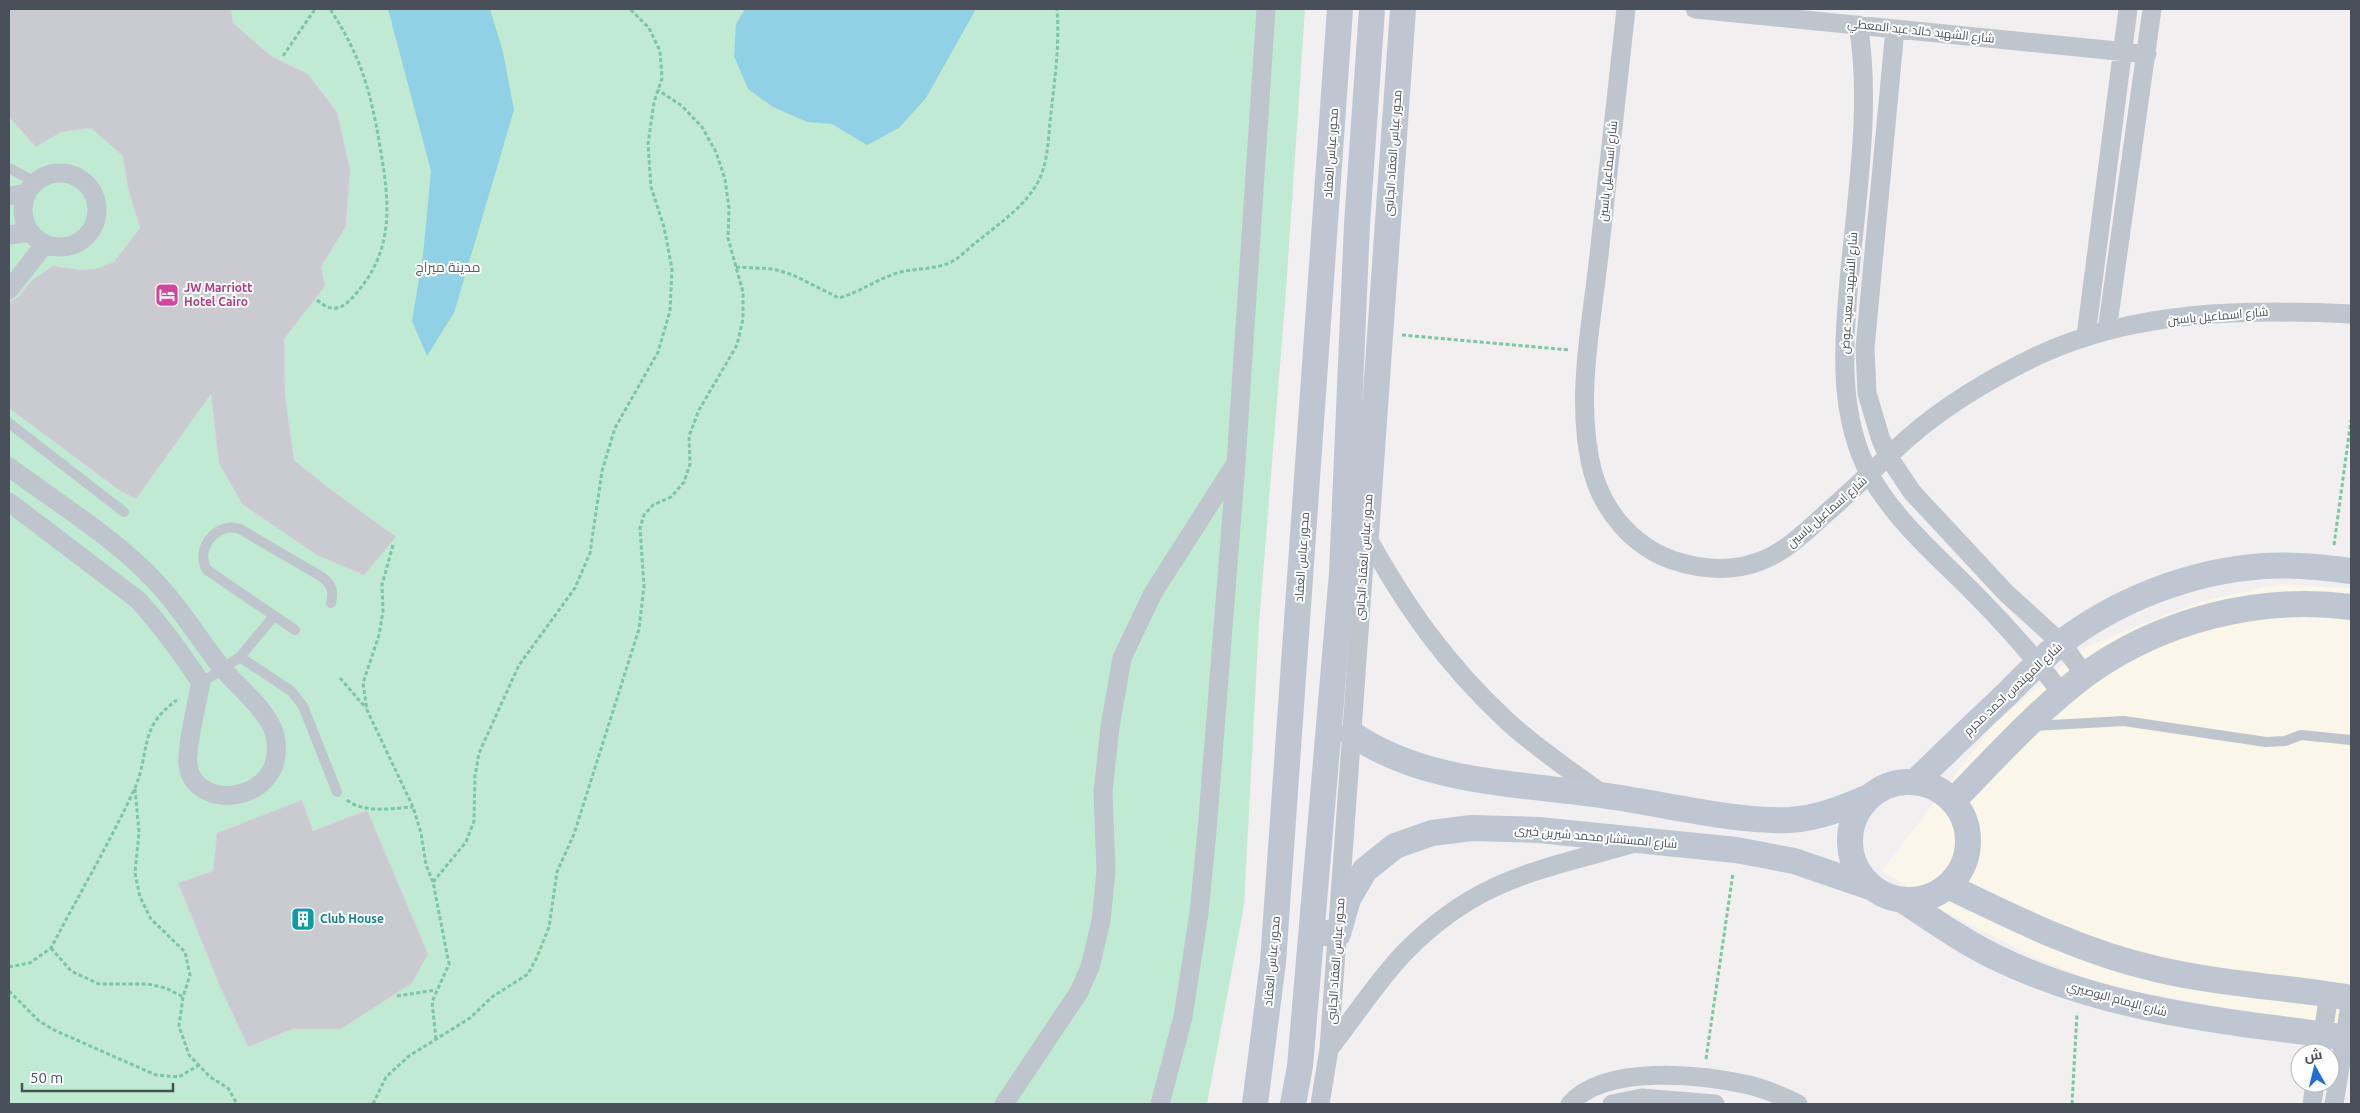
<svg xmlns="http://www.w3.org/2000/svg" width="2360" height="1113" font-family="Ubuntu,Cairo,sans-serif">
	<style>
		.commercial { fill: #faf6e9 }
		.green { fill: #c0ebd2 }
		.water { fill: #91d1e5 }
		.building { fill: #c9cbd1; stroke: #d3d5da }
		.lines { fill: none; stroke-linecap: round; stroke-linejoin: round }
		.path { stroke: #7bc6a3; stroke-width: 3; stroke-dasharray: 4 2.5; stroke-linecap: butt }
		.lane { stroke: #bec5cc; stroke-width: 10 }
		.street { stroke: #bec5cc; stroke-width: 19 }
		.secondary { stroke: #bec6d1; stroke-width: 26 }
		.labels { text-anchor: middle; stroke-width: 4; stroke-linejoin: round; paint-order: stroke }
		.street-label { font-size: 12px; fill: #48515a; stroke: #fff }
		.hotel-label { font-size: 12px; font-weight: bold; fill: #b23c85; stroke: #fff; text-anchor: start }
		.culture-label { font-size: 12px; font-weight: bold; fill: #0d838f; stroke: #fff; text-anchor: start }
		.neighbourhood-label { font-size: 14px; fill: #5c5f63; stroke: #fff }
	</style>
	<rect width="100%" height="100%" fill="#f1efef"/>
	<path class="commercial" d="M 2278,584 L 2351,588 L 2351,1029 L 2107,987 L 2034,957 L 1947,913 L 1882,871 L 1994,724 L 2084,648 L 2195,603 Z"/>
	<path class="green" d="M 9,9 L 1305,9 L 1285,304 L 1259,623 L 1244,905 L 1207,1104 L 9,1104 Z"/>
	<path class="water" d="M 388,9 L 490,9 L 503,52 L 514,110 L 454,313 L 427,356 L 412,321 L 423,255 L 431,171 Z
		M 745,9 L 976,9 L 926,98 L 899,128 L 867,145 L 832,124 L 807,122 L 773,107 L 748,89 L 734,56 L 736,24 Z"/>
	<path class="building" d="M 9,9 L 231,9 L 233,23 L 271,56 L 308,74 L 337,112 L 350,169 L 346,226 L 321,267 L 325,286 L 284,339 L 285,395 L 294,460 L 326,486 L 396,537 L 364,575 L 317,555 L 242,504 L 219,463 L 211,394 L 136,499 L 119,490 L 9,408 L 9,303 L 18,297 L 31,281 L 53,266 L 80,270 L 96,269 L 114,262 L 140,228 L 128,188 L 123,156 L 91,128 L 61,132 L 36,147 L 9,117 Z
		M 302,800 L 313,831 L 367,810 L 428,954 L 412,983 L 341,1029 L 293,1029 L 248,1047 L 219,984 L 178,883 L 213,871 L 217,833 Z"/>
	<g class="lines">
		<path class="path" d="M 283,56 L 315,9
			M 736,267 L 774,269 L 793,275 L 839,298 C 860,292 874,281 894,274 C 913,267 935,271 953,261 C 960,257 967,250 974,244 C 997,225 1027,206 1040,178 C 1048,159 1048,141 1050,122 C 1054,84 1060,47 1057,9
			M 317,300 C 331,312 340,311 353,297 C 395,251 390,204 380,147 C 371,92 361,56 330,9
			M 1402,335 L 1570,350
			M 393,545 L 382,585 L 383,611 L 379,635 L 363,683 L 367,710 L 413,807 L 421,833 L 426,865 L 433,882 L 449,964 L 432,1002 L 436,1039
			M 2334,545 L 2351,420
			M 340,678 L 366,708
			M 135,789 L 139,832 L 135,873 L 140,897 L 151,919 L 185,952 L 190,975 L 183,997 L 179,1026 L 189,1055 L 210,1077 L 228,1088 L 237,1104
			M 347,800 C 364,814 393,808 413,807
			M 433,882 L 466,842 L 474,821 L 475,776 L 479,753 L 519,665 L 575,588 L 590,553 L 602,471 L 615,428 L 658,352 L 670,311 L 672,269 L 664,227 L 651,187 L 648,144 L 654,102 L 662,78 L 660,51 L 649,28 L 630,9
			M 51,948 L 71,971 L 99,984 L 148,984 L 166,988 L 183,997
			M 9,967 L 30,963 L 51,948 C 78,896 109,844 134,790 C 151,753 137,728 177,700
			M 9,991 L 39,1021 L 54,1030 L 156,1075 L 179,1077 L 199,1065
			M 397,996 L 436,990
			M 1706,1059 L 1733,873
			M 373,1104 L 386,1077 L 409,1056 L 470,1018 L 492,997 L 528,974 L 537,957 L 549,927 L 557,872 L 574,834 L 639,629 L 644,586 L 640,528 L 644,515 L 653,505 L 671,497 L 684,482 L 690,464 L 689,436 L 699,410 L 737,345 L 743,319 L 743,292 L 728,238 L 729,208 L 725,179 L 716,152 L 702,127 L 682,106 L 658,90
			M 2072,1104 L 2077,1013"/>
		<path class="lane" d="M 9,168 L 35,182
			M 9,423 L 124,512
			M 295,630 L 207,570 C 194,549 217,521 240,529 L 322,577 C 332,585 334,591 331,603
			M 240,657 L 291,691 L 303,706 L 337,792
			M 201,683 L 240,657 L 274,616
			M 2033,726 L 2124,721 L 2266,742 L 2285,741 L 2301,735 L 2351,740"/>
		<path class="street" d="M 1626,9 C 1617,94 1607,179 1598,264 C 1590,332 1575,406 1593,473 C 1604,512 1633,546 1672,560 C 1699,569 1730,572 1758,562 C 1784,553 1803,534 1823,516 C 1852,491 1879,464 1908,438 C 1946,405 1993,377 2039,355 C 2136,310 2247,309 2351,314
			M 1695,9 L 2147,54
			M 1858,25 C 1872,103 1856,201 1849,281 C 1843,347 1838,417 1871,477 C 1897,522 1937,556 1973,592 C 2006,625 2035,658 2063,695
			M 1895,29 L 1865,348 L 1867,393 L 1880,437 L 1888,456 L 1912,492 L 2006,593 L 2061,643 L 2085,675
			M23 210a37 37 0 1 1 74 0a37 37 0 1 1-74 0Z
			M 9,196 L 27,193
			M 9,235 L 30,232
			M 9,290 L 45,244
			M 2107,331 L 2152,9
			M 2086,336 L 2128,9
			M 9,467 C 55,501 116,539 155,581 C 180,607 199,639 222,668 C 238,687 270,712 275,736 C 289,802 195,815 188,765 C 186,749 197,701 201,683 C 182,654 161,625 138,600 L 9,502
			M 1366,535 C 1406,607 1445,663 1506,720 C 1535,747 1570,770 1602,794
			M 1329,1049 C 1354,1018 1379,978 1407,950 C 1432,925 1461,903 1493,888 C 1537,867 1588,857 1635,843
			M 2320,1053 L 2329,994
			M 1004,1104 L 1079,992 L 1090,967 L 1101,921 L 1106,871 L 1103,792 L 1110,727 L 1122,658 L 1153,593 L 1234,466
			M 1160,1104 L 1183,1017 L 1199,913 L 1207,831 L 1236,463 L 1266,9
			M 1320,1104 L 1329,1049 L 1366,535
			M 1570,1104 C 1605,1064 1701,1074 1749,1085 C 1766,1089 1782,1096 1798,1104
			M 1612,1104 L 1642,1098 L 1715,1104
			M 2312,1104 L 2315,1083
			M 2334,1104 L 2351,999"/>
		<path class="secondary" d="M 1366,535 L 1403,9
			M 1352,734 C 1428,786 1526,783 1614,797 C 1668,805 1736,822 1790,820 C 1819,818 1843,808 1869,797
			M 1915,782 C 1946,752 1977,722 2008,693 C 2025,676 2042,658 2061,643 C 2118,599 2192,571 2264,566 C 2293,564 2322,567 2351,571
			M1850 841a59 59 0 1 1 118 0a59 59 0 1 1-118 0Z
			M 1953,801 C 1995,758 2037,711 2085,675 C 2161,620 2259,595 2351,607
			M 1948,886 C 2016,919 2082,952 2156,969 C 2220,984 2286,987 2351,998
			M 1904,901 C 1934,921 1964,942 1997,958 C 2109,1012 2230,1022 2351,1038
			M 1313,932 L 1338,934 L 1348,899 L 1365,870 L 1395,846 L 1432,833 L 1471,828 L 1539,830 L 1736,850 L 1794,861 L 1873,888
			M 1255,1104 L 1273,962 L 1340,9
			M 1293,1104 L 1300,1066 L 1342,573 L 1357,224 L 1372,9"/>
	</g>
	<defs>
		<g id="hotel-square" transform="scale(1.25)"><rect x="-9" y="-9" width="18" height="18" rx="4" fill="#d1479c" stroke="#fff"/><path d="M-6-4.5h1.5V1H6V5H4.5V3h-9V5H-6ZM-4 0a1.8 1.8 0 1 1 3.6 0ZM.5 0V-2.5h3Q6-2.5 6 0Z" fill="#fff"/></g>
		<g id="building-square" transform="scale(1.25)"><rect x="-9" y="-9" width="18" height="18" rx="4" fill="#0f9aa8" stroke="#fff"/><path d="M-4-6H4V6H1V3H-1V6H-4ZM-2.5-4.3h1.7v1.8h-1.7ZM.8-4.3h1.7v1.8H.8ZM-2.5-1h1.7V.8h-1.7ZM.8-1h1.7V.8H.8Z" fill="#fff"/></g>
	</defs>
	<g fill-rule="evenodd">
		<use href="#hotel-square" x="167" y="295"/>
		<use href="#building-square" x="303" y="919"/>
	</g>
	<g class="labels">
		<g class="street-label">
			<text transform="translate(1921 31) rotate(6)" y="4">شارع الشهيد خالد عبد المعطي</text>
			<text transform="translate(1331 153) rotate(-86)" y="4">محور عباس العقاد</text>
			<text transform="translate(1393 153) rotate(-86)" y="4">محور عباس العقاد الجانبى</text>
			<text transform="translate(1608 171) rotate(-84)" y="4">شارع اسماعيل ياسين</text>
			<text transform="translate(1849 293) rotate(-86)" y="4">شارع الشهيد سعيد عوض</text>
			<text transform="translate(2218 316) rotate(-5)" y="4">شارع اسماعيل ياسين</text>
			<text transform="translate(1827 512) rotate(-41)" y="4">شارع اسماعيل ياسين</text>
			<text transform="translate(1302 557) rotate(-86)" y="4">محور عباس العقاد</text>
			<text transform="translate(1364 557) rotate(-86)" y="4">محور عباس العقاد الجانبى</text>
			<text transform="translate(2013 689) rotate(-43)" y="4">شارع المهندس احمد محرم</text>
			<text transform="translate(1596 837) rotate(5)" y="4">شارع المستشار محمد شيرين خيرى</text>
			<text transform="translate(1272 961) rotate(-85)" y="4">محور عباس العقاد</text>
			<text transform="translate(1336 961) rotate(-86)" y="4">محور عباس العقاد الجانبى</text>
			<text transform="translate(2117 999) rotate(15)" y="4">شارع الإمام البوصيري</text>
		</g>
		<g class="hotel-label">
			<text x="184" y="292">JW Marriott<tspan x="184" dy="14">Hotel Cairo</tspan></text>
		</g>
		<g class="culture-label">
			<text x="320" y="923">Club House</text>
		</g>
		<g class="neighbourhood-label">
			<text x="448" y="272">مدينة ميراج</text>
		</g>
	</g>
	<rect width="2360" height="1113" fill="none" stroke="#48515a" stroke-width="20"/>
	<g transform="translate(2315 1068) rotate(352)"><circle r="24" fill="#ffffff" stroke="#b6b9bd"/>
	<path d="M0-4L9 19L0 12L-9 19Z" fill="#276ed2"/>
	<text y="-8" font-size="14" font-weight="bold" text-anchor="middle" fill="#48515a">ش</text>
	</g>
	<path d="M22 1083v8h151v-8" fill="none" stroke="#48515a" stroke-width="2.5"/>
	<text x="30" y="1083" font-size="15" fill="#48515a" stroke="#ffffff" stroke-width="4" paint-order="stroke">50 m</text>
</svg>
